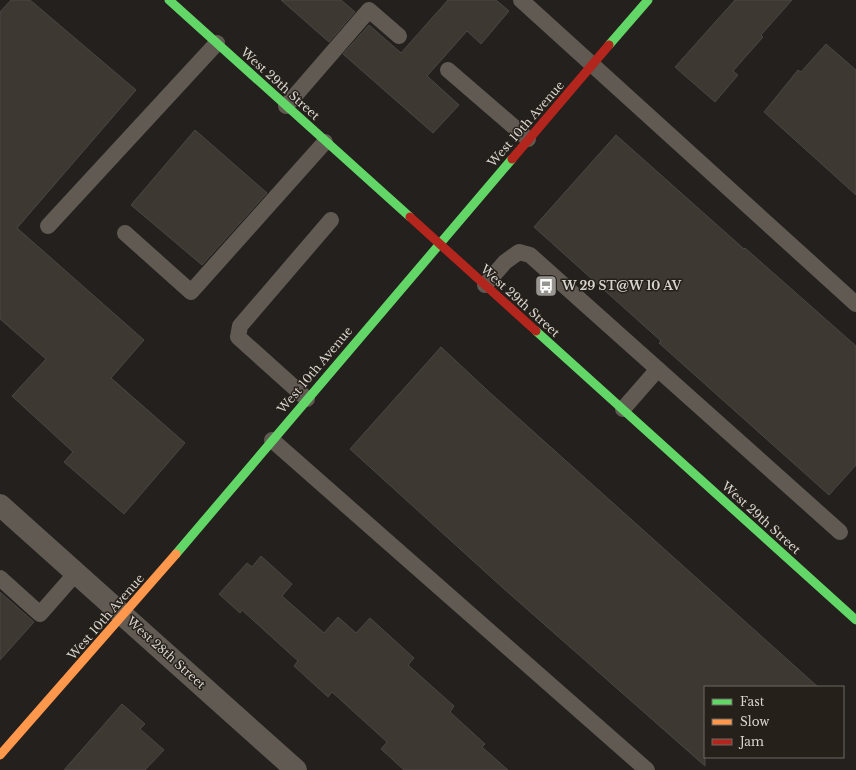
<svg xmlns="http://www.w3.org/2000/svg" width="856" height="770" font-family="'Libre Baskerville',serif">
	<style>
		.building { fill: #3d3831; stroke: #4a4744 }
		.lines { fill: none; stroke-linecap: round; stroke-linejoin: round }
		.lane { stroke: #605a53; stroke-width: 16 }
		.street { stroke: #605a53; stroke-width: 22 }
		.fast { stroke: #63d668; stroke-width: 9 }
		.slow { stroke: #ff974d; stroke-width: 9 }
		.jam { stroke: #b3261e; stroke-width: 9 }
		.labels { text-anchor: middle; stroke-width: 3; stroke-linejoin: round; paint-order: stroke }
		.street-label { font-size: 12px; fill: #d7d4cf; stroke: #26201a }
		.poi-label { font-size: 12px; font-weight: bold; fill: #d7d4cf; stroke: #26201a; text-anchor: start }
	</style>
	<rect width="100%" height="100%" fill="#23201d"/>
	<path class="building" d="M 11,0 L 30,0 L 136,90 L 17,228 L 144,340 L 111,378 L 185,443 L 124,514 L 64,462 L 73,452 L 12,396 L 46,359 L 0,319 L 0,12 Z
		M 281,0 L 341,0 L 355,12 L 329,42 Z
		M 448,0 L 496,0 L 509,11 L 481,44 L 467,31 L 427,76 L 459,105 L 433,133 L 343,54 L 369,25 L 401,53 Z
		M 735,0 L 792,0 L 761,35 L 763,37 L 733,71 L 738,75 L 715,102 L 675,67 Z
		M 826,44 L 856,70 L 856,195 L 764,112 L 798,70 L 801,72 Z
		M 195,130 L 267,193 L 202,265 L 131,205 Z
		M 616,135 L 744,249 L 745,248 L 856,346 L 856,465 L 829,495 L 659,343 L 661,341 L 534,227 Z
		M 441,347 L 487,390 L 818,687 L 705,687 L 705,766 L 503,588 L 350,449 Z
		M 261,556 L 292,584 L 282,596 L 324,633 L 338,617 L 356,633 L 370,618 L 414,658 L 408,665 L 454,706 L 450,712 L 485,744 L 482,747 L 508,770 L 404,770 L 381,749 L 387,742 L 332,692 L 328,697 L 294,666 L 298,661 L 242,610 L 240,613 L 219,594 L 247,563 L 252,567 Z
		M 0,592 L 34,622 L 0,660 Z
		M 122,704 L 145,724 L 140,729 L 164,750 L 145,770 L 64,770 Z"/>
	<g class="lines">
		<path class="lane" d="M 521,0 L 856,304
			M 448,70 L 528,139
			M 286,106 L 369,10 L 399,36
			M 48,226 L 217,43
			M 125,233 L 191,292 L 325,142
			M 485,285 L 505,262 L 519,252 L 530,255 L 840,532
			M 307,399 L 238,337 L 240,326 L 331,220
			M 623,409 L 658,369
			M 272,440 L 647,770
			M 0,578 L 40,614 L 76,573"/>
		<path class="street" d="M 0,505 L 296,770"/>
		<path class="fast" d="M 169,0 L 410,217
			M 609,45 L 648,0
			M 536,331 L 856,620
			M 176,554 L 512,159"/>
		<path class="slow" d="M 0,755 L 176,554"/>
		<path class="jam" d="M 512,159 L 609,45
			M 410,217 L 536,331"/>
	</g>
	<defs>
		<g id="bus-square" transform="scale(1.15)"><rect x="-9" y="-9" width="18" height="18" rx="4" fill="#989591" stroke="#26201a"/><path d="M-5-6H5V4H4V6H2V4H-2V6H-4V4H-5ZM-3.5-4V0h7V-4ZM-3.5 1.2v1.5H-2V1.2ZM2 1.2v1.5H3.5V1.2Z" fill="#fff"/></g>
	</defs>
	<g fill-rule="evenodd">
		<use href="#bus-square" x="546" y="286"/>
	</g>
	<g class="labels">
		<g class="street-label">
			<text transform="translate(280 84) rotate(42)" y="4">West 29th Street</text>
			<text transform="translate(526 124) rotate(-49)" y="4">West 10th Avenue</text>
			<text transform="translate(520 301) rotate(42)" y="4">West 29th Street</text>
			<text transform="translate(315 370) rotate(-50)" y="4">West 10th Avenue</text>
			<text transform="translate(761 518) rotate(42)" y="4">West 29th Street</text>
			<text transform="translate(106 617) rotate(-49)" y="4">West 10th Avenue</text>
			<text transform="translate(166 653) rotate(42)" y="4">West 28th Street</text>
		</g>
		<g class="poi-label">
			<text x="562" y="290">W 29 ST@W 10 AV</text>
		</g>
	</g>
	<rect x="704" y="686" width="140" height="72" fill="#26201a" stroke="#6d6862"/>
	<rect x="712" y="699" width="20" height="6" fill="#63d668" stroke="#6d6862"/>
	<text x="740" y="706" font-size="12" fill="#d7d4cf">Fast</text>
	<rect x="712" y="719" width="20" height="6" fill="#ff974d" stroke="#6d6862"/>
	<text x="740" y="726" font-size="12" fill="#d7d4cf">Slow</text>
	<rect x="712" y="739" width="20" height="6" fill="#b3261e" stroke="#6d6862"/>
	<text x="740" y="746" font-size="12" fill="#d7d4cf">Jam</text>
</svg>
